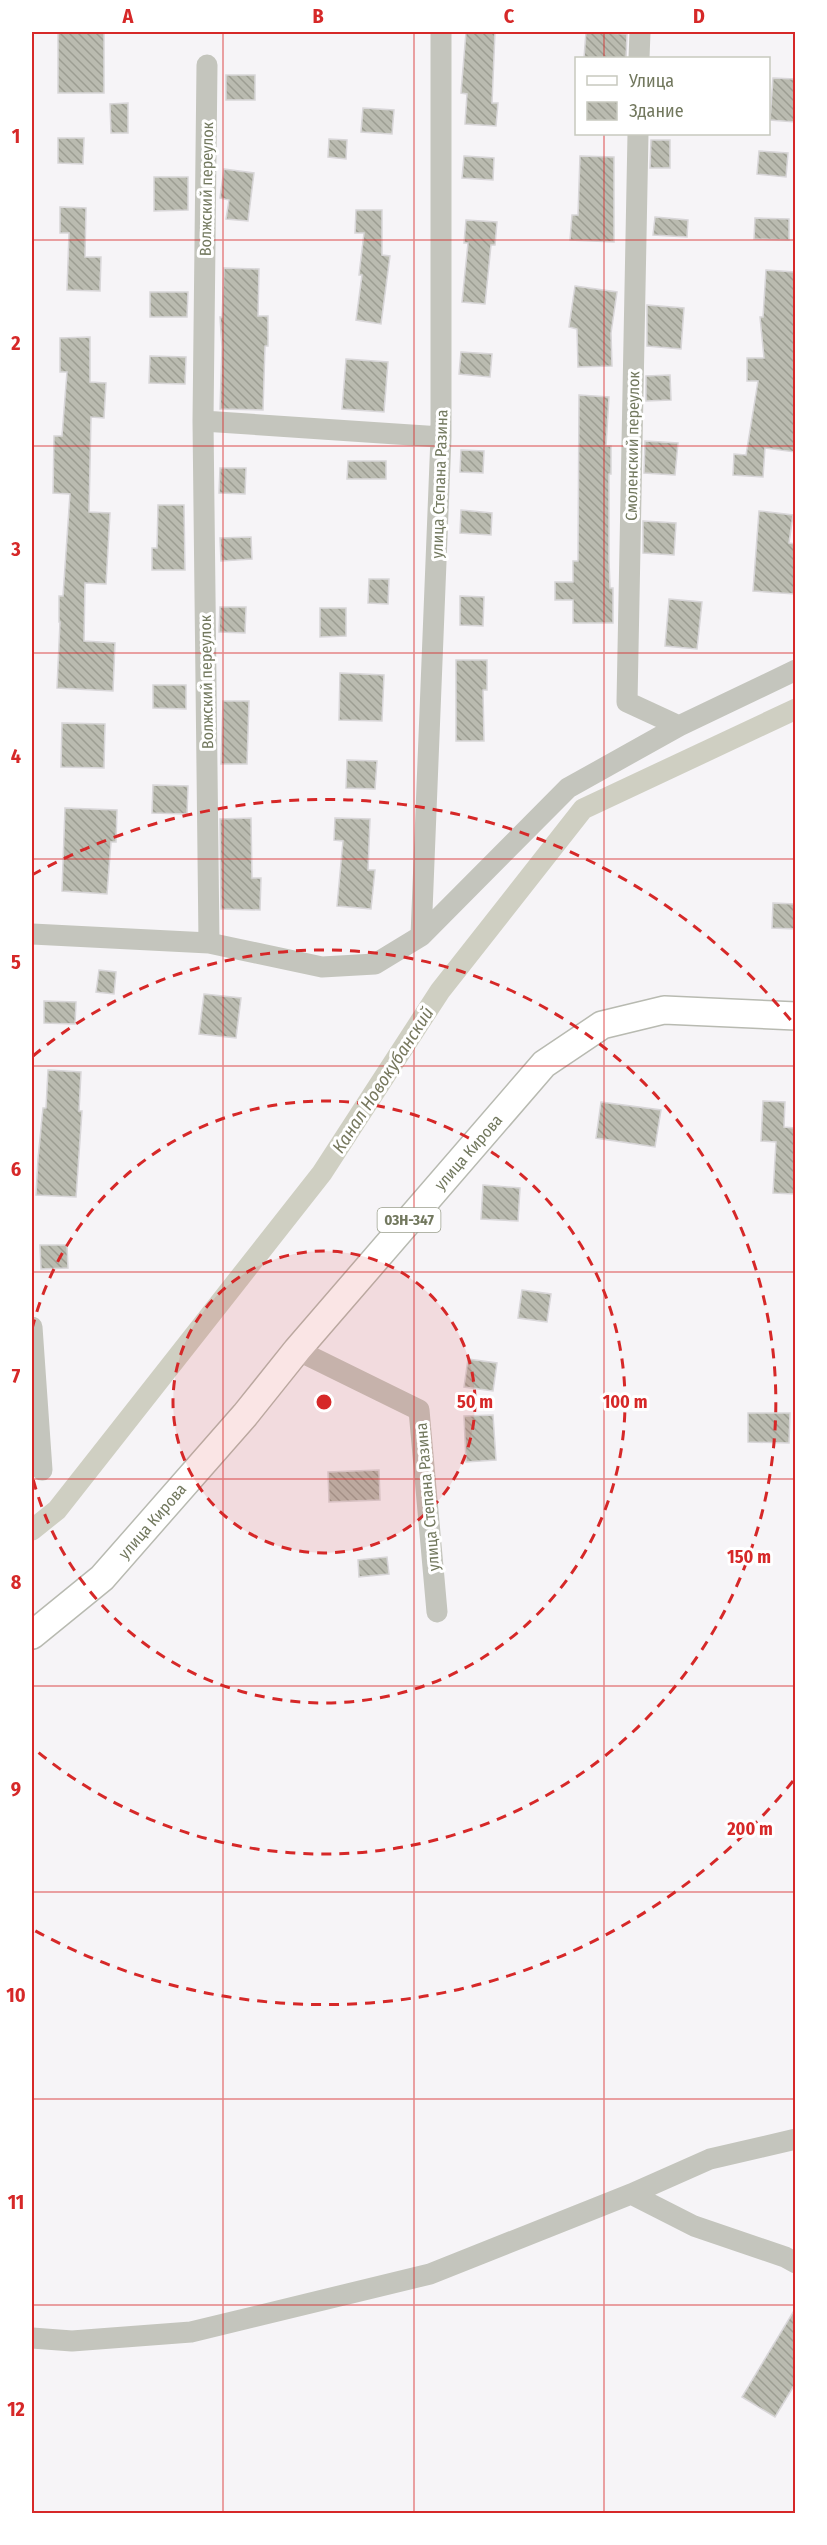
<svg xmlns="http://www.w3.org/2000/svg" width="827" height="2545" font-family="'Fira Sans Condensed',sans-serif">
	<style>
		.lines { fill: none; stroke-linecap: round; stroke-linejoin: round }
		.canal { stroke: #cfcfc2; stroke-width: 21 }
		.building { fill: url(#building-back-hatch); stroke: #d8d6d8; stroke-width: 1.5 }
		.major-casing { stroke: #b8bab1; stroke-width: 30 }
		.minor { stroke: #c4c5bd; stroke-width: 21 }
		.major { stroke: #fff; stroke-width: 27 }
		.grid { fill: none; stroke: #d62828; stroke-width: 1.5; stroke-opacity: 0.55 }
		.ring { fill: none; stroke: #d62828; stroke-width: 3; stroke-dasharray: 10 8 }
		.labels { text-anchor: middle; stroke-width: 6; stroke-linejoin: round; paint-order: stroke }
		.shield { fill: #fff; stroke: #9ca08e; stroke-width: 1.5 }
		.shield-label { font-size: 15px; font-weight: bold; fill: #72785e }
		.street-label { font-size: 16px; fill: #72785e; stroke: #fff }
		.water-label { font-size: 18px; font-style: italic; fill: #77785e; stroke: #fff }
		.centre { fill: #d62828; stroke: #fff; stroke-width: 3 }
		.ring-label { font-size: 18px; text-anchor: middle; font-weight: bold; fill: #d62828; stroke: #fff; stroke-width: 6; stroke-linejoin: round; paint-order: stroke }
		.neatline { fill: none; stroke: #d62828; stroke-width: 2 }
		.grid-label { font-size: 20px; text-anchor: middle; font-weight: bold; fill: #d62828 }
	</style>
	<defs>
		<pattern id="building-back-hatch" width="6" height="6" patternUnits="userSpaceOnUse" patternTransform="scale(1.5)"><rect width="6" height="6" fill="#babbb0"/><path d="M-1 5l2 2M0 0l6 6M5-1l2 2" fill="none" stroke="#9c9d92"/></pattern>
	</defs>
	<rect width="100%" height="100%" fill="#f6f4f7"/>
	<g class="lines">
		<path class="canal" d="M 32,1530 L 57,1510 L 322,1173 L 440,991 L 583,809 L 796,709"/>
	</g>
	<path class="building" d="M 58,32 L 104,32 L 104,93 L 58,93 Z
		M 466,32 L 495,32 L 492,103 L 498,103 L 496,126 L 465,124 L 467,94 L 461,93 Z
		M 586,32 L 627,34 L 626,58 L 584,58 Z
		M 226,75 L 255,75 L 255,100 L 226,100 Z
		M 773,78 L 795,79 L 795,122 L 770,120 Z
		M 128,103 L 128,133 L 111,133 L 110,104 Z
		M 363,108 L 394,110 L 392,134 L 361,132 Z
		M 58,138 L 84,138 L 83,164 L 58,163 Z
		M 329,139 L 347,140 L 346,159 L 328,157 Z
		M 651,140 L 670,140 L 670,168 L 650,168 Z
		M 759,151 L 788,153 L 786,177 L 757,174 Z
		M 464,156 L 494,158 L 493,180 L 462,178 Z
		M 580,156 L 614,157 L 614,242 L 570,240 L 572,215 L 578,215 Z
		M 224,169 L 254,173 L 248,221 L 226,219 L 229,200 L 220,198 Z
		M 154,177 L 188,177 L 188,210 L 154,211 Z
		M 60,207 L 86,208 L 85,257 L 101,257 L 100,291 L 67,290 L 69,233 L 60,233 Z
		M 356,210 L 382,210 L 382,255 L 390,256 L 381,324 L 356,320 L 362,275 L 359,275 L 364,233 L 355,233 Z
		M 655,217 L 688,220 L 687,237 L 653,235 Z
		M 755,218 L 789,219 L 789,240 L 754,239 Z
		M 466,220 L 497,222 L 495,245 L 491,245 L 485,304 L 462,302 L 468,243 L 464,243 Z
		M 224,268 L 259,269 L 258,316 L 268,316 L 268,346 L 265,346 L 263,410 L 220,409 L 222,347 L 220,317 L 222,317 Z
		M 766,270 L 795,272 L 795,452 L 765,448 L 763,477 L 733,475 L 734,454 L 746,455 L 758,381 L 747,381 L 747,358 L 764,358 L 760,317 L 763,317 Z
		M 575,286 L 617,292 L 611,333 L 612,366 L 578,367 L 577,329 L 569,327 Z
		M 150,292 L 188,292 L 187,317 L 150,317 Z
		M 647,305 L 684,308 L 681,349 L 647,346 Z
		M 90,337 L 90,382 L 106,383 L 104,418 L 91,417 L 89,512 L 110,513 L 106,584 L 85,583 L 84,641 L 115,643 L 113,691 L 57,688 L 60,622 L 59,622 L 59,596 L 63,596 L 70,494 L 53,493 L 54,436 L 62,436 L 67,372 L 60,372 L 60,338 Z
		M 461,352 L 492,354 L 490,377 L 459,374 Z
		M 150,356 L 186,357 L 185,384 L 149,383 Z
		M 346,359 L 388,362 L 384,412 L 342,409 Z
		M 670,375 L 671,400 L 646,401 L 646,376 Z
		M 579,395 L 609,397 L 606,446 L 611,446 L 611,474 L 609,474 L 609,560 L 610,588 L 613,588 L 613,623 L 573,623 L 573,600 L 555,600 L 555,582 L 573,582 L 573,561 L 578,561 Z
		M 645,441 L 678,443 L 675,475 L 644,473 Z
		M 461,450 L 484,451 L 483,473 L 460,472 Z
		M 348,461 L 386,461 L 386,479 L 347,479 Z
		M 220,468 L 246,468 L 245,494 L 219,493 Z
		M 158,505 L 184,505 L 185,570 L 152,570 L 152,548 L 157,548 Z
		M 461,510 L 492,513 L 491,535 L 460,533 Z
		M 759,511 L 793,515 L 789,543 L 795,544 L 795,594 L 753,591 Z
		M 643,521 L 676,523 L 674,555 L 643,553 Z
		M 251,537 L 252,559 L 221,561 L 220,538 Z
		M 369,579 L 389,579 L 388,604 L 368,603 Z
		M 460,596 L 484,597 L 483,626 L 460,625 Z
		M 669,599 L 702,602 L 697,649 L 665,646 Z
		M 220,607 L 246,607 L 245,633 L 219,632 Z
		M 320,608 L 346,608 L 346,636 L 320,637 Z
		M 456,660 L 487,660 L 487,690 L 483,690 L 484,741 L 456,741 Z
		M 340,673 L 384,675 L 382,721 L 339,720 Z
		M 153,685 L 186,685 L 186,709 L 153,708 Z
		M 223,701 L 249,701 L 247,764 L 221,764 Z
		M 62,723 L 105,724 L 104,768 L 61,767 Z
		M 347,760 L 377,761 L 375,789 L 346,788 Z
		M 153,785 L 188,786 L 187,814 L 152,813 Z
		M 65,808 L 117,810 L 116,842 L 111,842 L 107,894 L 62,891 Z
		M 251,818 L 252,878 L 261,878 L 260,910 L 221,909 L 220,819 Z
		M 335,818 L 370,819 L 368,870 L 375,870 L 371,909 L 337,906 L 343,841 L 334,840 Z
		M 773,903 L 795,904 L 795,929 L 772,928 Z
		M 99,970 L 116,972 L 114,994 L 96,992 Z
		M 204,994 L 241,998 L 236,1038 L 199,1034 Z
		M 44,1001 L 76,1002 L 75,1024 L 44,1023 Z
		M 48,1070 L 81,1072 L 79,1111 L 82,1111 L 76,1197 L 36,1195 L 38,1159 L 43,1108 L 46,1108 Z
		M 763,1101 L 785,1102 L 784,1127 L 795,1128 L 795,1194 L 773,1193 L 776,1142 L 761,1141 Z
		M 601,1102 L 661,1110 L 655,1147 L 596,1138 Z
		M 483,1185 L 520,1188 L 518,1221 L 481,1219 Z
		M 40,1245 L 67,1245 L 68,1268 L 41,1269 Z
		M 522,1290 L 551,1294 L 547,1322 L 518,1318 Z
		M 468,1359 L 497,1363 L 493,1391 L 464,1387 Z
		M 748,1413 L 790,1413 L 789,1443 L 748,1442 Z
		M 493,1415 L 496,1460 L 466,1462 L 464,1416 Z
		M 379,1470 L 380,1500 L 329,1502 L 328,1472 Z
		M 387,1557 L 389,1574 L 359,1577 L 358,1560 Z
		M 795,2309 L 795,2384 L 775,2417 L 742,2397 Z"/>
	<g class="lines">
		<g class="major-casing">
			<path id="major" d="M 32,1635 L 102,1578 L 245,1415 L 297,1350 L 544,1064 L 602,1025 L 664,1010 L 796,1016"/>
		</g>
		<path class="minor" d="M 639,58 L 640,32
			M 207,65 L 203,421 L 209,943
			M 638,134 L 627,702 L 679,726
			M 203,421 L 441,437
			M 32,934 L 209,943 L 322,967 L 375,964 L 421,936 L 568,788 L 679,726 L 796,670
			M 421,936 L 441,437 L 441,32
			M 32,1327 L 42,1470
			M 297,1350 L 419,1410 L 437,1612
			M 631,2194 L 694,2226 L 785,2257 L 796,2263
			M 32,2338 L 72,2341 L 191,2332 L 430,2274 L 631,2194 L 710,2159 L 796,2139"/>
		<use href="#major" class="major"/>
	</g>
	<path class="grid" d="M 223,32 L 223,2514M 414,32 L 414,2514M 604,32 L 604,58M 604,134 L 604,2514M 32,240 L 796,240M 32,446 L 796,446M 32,653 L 796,653M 32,859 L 796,859M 32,1066 L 796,1066M 32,1272 L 796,1272M 32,1479 L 796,1479M 32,1686 L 796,1686M 32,1892 L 796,1892M 32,2099 L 796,2099M 32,2305 L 796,2305"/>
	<circle cx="324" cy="1402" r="151" fill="#d62828" fill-opacity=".12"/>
	<g class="ring">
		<circle cx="324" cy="1402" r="151"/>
		<path d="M32 1329A301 301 0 1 1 32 1475"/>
		<path d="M33 1056A452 452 0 1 1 33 1748"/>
		<path d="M793 1781A603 603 0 0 1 32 1929M32 875A603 603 0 0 1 793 1023"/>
	</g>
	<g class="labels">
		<rect class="shield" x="377.5" y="1208" width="63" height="24" rx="4.5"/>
		<g class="shield-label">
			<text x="409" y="1225">03Н-347</text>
		</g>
		<g class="street-label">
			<text transform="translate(206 189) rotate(-89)" y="6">Волжский переулок</text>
			<text transform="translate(632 446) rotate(-89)" y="6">Смоленский переулок</text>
			<text transform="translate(439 484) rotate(-88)" y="6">улица Степана Разина</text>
			<text transform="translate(206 682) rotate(-91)" y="6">Волжский переулок</text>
			<text transform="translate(468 1152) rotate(-49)" y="6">улица Кирова</text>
			<text transform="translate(427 1497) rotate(-95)" y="6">улица Степана Разина</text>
			<text transform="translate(152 1521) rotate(-49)" y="6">улица Кирова</text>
		</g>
		<g class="water-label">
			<text transform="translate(383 1080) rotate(-57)" y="6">Канал Новокубанский</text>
		</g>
	</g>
	<circle cx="324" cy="1402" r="9" class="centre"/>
	<g class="ring-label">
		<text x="475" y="1408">50 m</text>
		<text x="625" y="1408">100 m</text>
		<text x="749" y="1563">150 m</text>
		<text x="750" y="1835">200 m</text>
	</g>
	<rect width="827" height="2545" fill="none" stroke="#ffffff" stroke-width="66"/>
	<rect x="575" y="57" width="195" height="78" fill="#ffffff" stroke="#c7c9bf" stroke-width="1.5"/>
	<rect x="587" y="76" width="30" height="9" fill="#ffffff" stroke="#c7c9bf" stroke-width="1.5"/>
	<text x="629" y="87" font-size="18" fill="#72785e">Улица</text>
	<rect x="587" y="102" width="30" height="18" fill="url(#building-back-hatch)" stroke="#c7c9bf" stroke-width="1.5"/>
	<text x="629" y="117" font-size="18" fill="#72785e">Здание</text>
	<rect x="33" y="33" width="761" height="2479" class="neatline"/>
	<g class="grid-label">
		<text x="128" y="23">A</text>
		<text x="318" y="23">B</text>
		<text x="509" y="23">C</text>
		<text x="699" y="23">D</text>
		<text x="16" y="143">1</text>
		<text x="16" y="350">2</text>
		<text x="16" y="556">3</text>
		<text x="16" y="763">4</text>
		<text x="16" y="969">5</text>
		<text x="16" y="1176">6</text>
		<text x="16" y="1383">7</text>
		<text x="16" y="1589">8</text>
		<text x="16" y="1796">9</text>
		<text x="16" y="2002">10</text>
		<text x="16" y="2209">11</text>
		<text x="16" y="2416">12</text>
	</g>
</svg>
